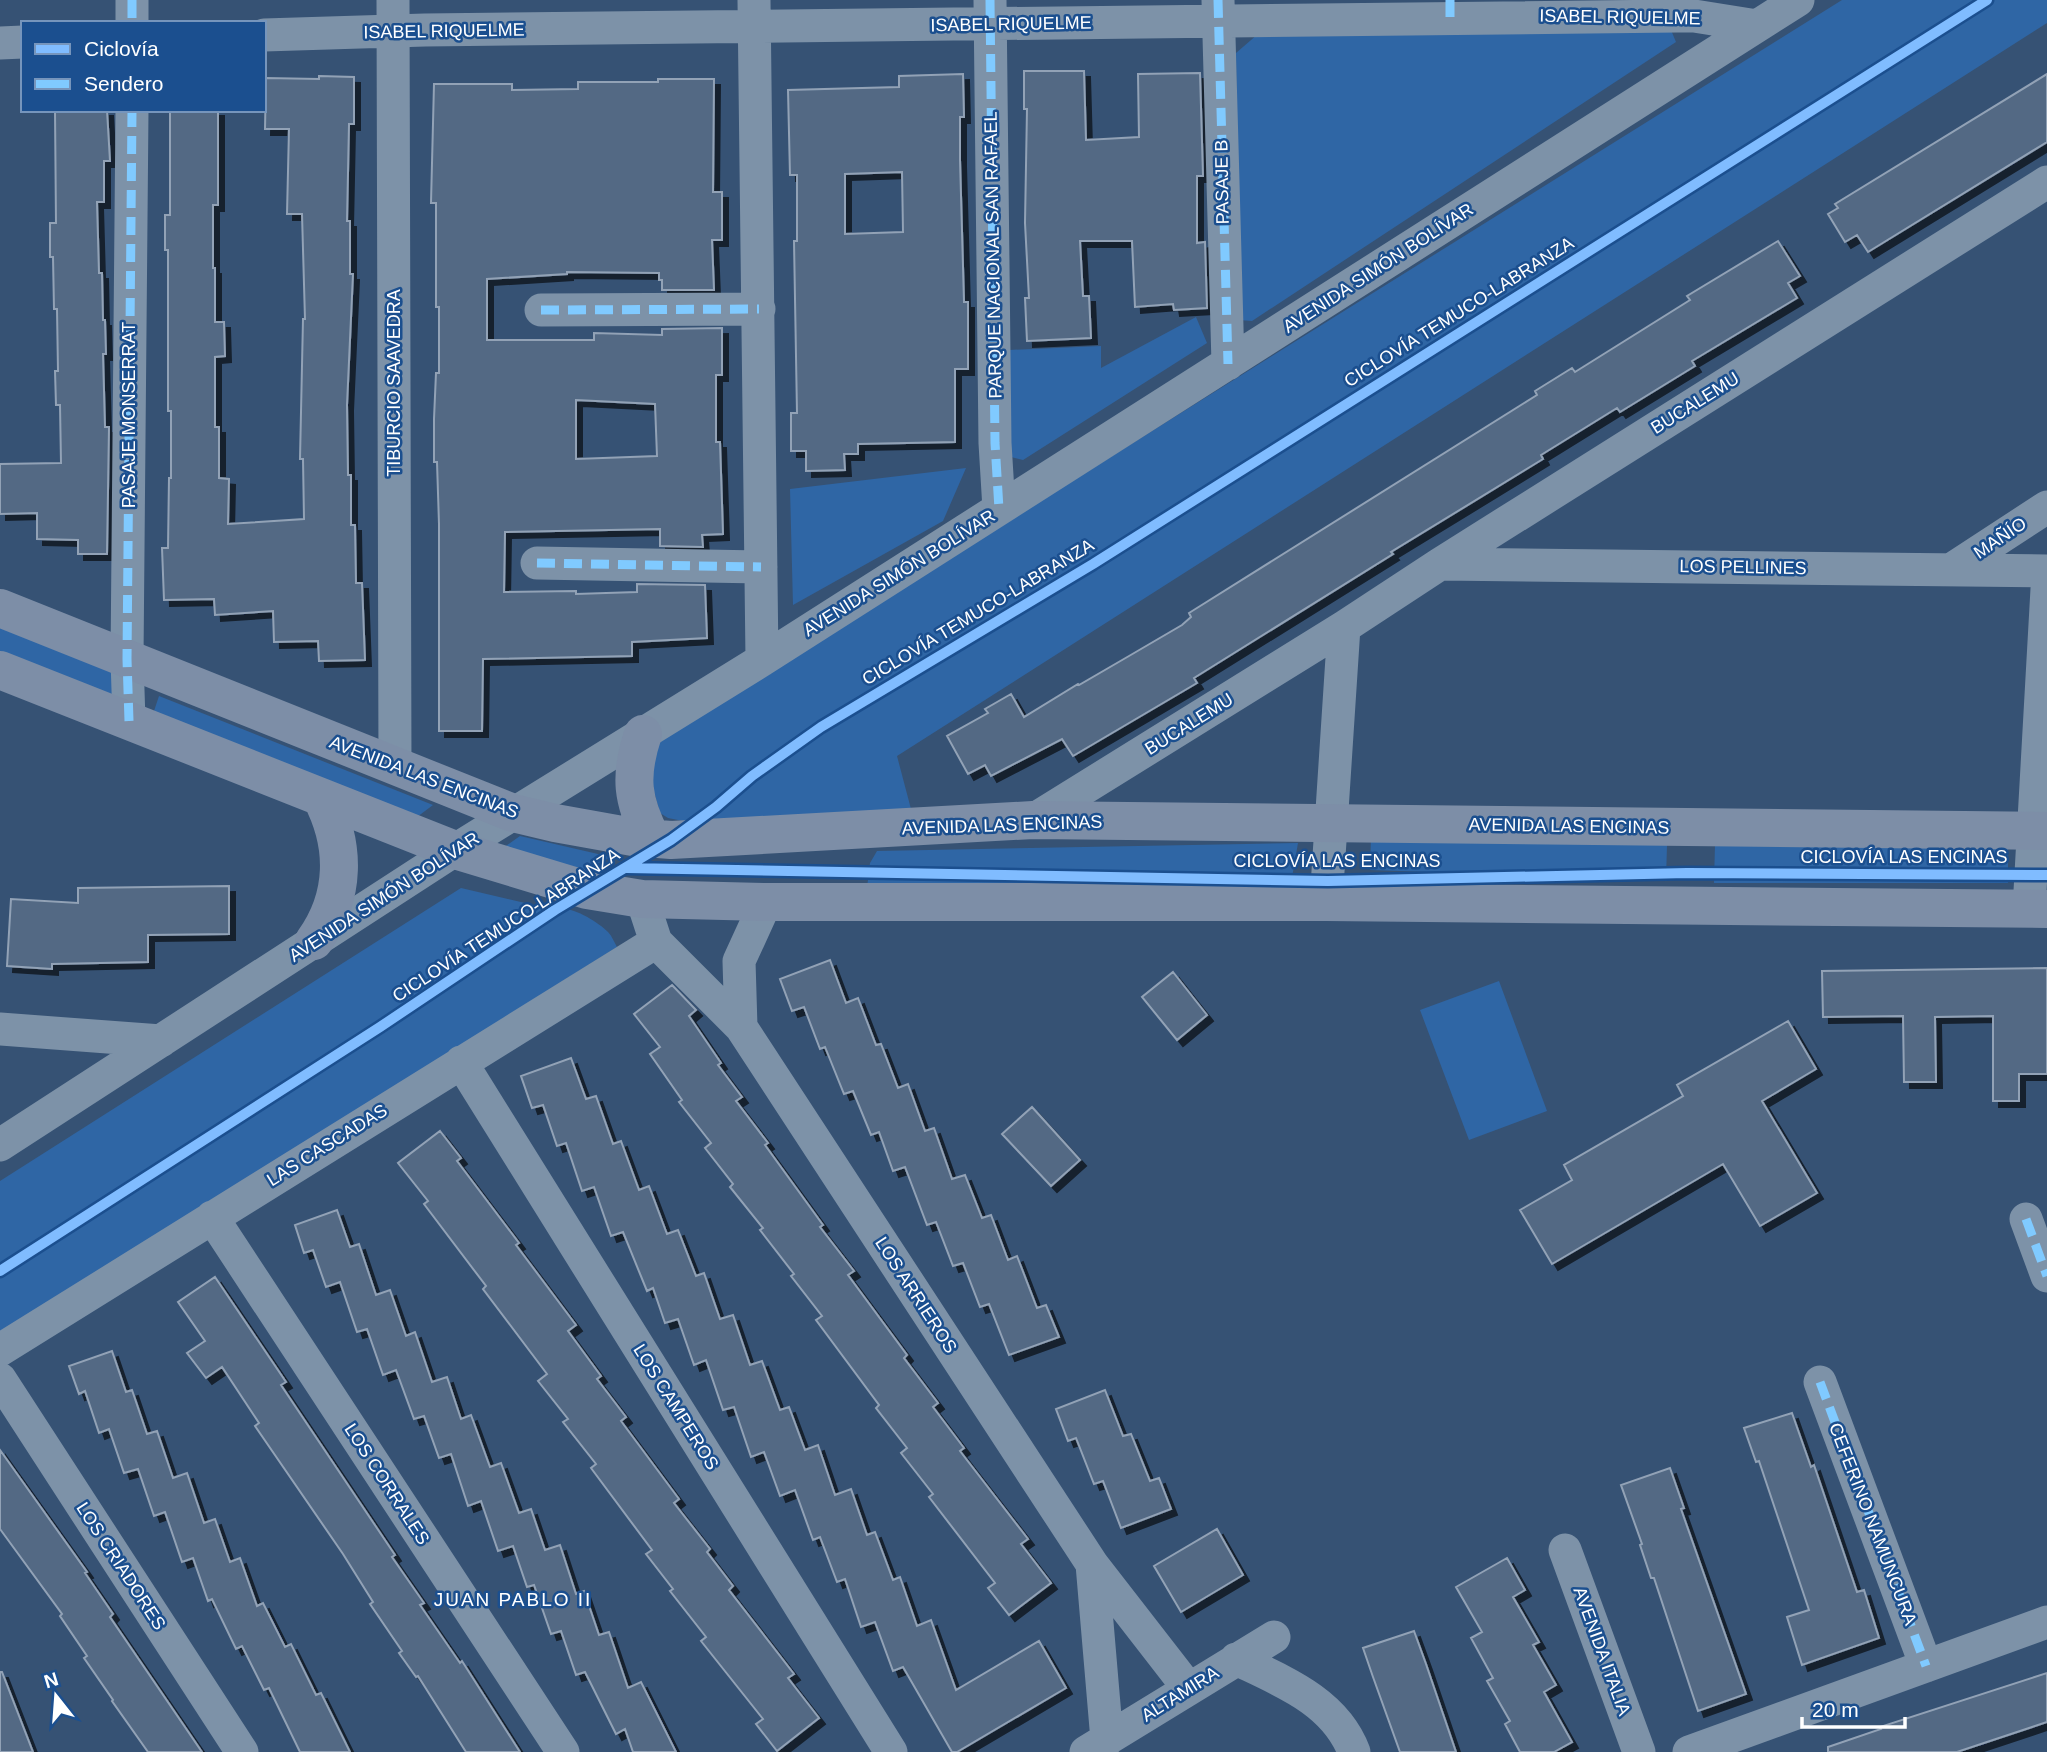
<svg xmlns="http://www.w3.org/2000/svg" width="2047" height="1752" font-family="Arial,sans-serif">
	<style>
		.green { fill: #2f66a5 }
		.building { fill: #526984; stroke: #92a2b6; stroke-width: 2; fill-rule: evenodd; filter: url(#shadow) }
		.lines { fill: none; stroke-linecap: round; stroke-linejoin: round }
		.minor { stroke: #7d92a8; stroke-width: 33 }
		.major { stroke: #7d8ea7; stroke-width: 38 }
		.quiet { stroke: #80caff; stroke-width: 9; stroke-dasharray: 18 9; stroke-linecap: butt }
		.cycleway-casing { stroke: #1b4f8f; stroke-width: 15 }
		.cycleway { stroke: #80bcff; stroke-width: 10 }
		.labels { text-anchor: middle; stroke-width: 5; stroke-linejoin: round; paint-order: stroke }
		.street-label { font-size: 18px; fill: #fff; stroke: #1b4f8f }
		.neighbourhood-label { font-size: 19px; letter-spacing: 2px; fill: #fff; stroke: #1b4f8f }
	</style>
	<defs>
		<filter id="shadow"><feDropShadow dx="6" dy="6" stdDeviation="0" flood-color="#0009"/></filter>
	</defs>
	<rect width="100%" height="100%" fill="#365274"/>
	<path class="green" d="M 1842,0 L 2047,0 L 2047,23 L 897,756 L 911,809 L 688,822 L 668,818 L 660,813 L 646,764 L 660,741 L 928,571 Z
		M 1671,30 L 1676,42 L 1252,321 L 1239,320 L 1236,53 L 1258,34 Z
		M 1196,317 L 1207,343 L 1023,460 L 1007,456 L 1009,350 L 1101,346 L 1101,368 Z
		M 966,468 L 943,521 L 793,605 L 790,489 Z
		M 0,608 L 127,659 L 129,721 L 0,670 Z
		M 159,696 L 433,805 L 417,817 L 153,714 Z
		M 1371,835 L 1667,845 L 1666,880 L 1370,870 Z
		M 520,836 L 611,857 L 585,870 L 503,848 Z
		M 1298,843 L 1290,889 L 867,888 L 870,863 L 877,851 Z
		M 1715,844 L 2008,844 L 2008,883 L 1714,883 Z
		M 461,888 L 555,910 C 569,904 597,921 608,932 C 612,936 614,942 617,947 L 0,1335 L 0,1181 Z
		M 1499,981 L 1547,1111 L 1469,1140 L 1420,1010 Z"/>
	<path class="building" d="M 1024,71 L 1084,71 L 1086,140 L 1139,137 L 1138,74 L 1200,73 L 1203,176 L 1197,176 L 1197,243 L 1205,242 L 1207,308 L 1174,310 L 1173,304 L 1135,307 L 1132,241 L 1080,241 L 1083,296 L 1089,296 L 1091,338 L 1027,341 L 1025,298 L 1029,298 L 1025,223 L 1027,109 L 1024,109 Z
		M 963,74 L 964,117 L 960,117 L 960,160 L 964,302 L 968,302 L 968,369 L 955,369 L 955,442 L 858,444 L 858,454 L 844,454 L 845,470 L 806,471 L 806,451 L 791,451 L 791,413 L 797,413 L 794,241 L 797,241 L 797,175 L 790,175 L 788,90 L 899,87 L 899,76 ZM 902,172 L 903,232 L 845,234 L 845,174 Z
		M 2047,74 L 2047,142 L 1868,252 L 1857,235 L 1845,242 L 1828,214 L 1838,208 L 1835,204 Z
		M 319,76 L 354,77 L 354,124 L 349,124 L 347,221 L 350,221 L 350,274 L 353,274 L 347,405 L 348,475 L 351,475 L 351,525 L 355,525 L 356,583 L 362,583 L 365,660 L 319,661 L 318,641 L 274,642 L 273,611 L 215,615 L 214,599 L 164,600 L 162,548 L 168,548 L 169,478 L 171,478 L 171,411 L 168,411 L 168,250 L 165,250 L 165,215 L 170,215 L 170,110 L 218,110 L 218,205 L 213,205 L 213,268 L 215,268 L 215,322 L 224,322 L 225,356 L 215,357 L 215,427 L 219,427 L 219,478 L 229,479 L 228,524 L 304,519 L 303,459 L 300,459 L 303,319 L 305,319 L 302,214 L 287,214 L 289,129 L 265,129 L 266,78 L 319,79 Z
		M 658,79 L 714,79 L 713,192 L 722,192 L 722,240 L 712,240 L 714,290 L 662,290 L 662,280 L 659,280 L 659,273 L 567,272 L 567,274 L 487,279 L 487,340 L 594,340 L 594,333 L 662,335 L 662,329 L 722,328 L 722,375 L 716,375 L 716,442 L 720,442 L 723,534 L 702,535 L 703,547 L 660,546 L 660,529 L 505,532 L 504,592 L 576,591 L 576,594 L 637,592 L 637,584 L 705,585 L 707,638 L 632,642 L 632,656 L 483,659 L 482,731 L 439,731 L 439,524 L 437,462 L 434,462 L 434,419 L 436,373 L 439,373 L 439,307 L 436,307 L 436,203 L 431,203 L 434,84 L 512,84 L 512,90 L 578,89 L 578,82 L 658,82 ZM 576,400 L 655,404 L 657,456 L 576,459 Z
		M 55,110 L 107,110 L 110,161 L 104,161 L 104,202 L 97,202 L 99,273 L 102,273 L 103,320 L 105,320 L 106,354 L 103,354 L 105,427 L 109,427 L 107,554 L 78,554 L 78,540 L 37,539 L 37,513 L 0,514 L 0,464 L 61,463 L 60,405 L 56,405 L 55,371 L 58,371 L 57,309 L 54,309 L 53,257 L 50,257 L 50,223 L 56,223 Z
		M 1778,241 L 1800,276 L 1788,283 L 1797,298 L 1692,361 L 1695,366 L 1620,412 L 1617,408 L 1541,455 L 1543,459 L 1391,552 L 1393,554 L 1194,678 L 1197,683 L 1073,756 L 1062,739 L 991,776 L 985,765 L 968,774 L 947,736 L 988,713 L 985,709 L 1011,694 L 1024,717 L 1078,684 L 1079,685 L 1129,656 L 1182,625 L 1191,617 L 1189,613 L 1537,395 L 1535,391 L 1572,368 L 1575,372 L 1690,300 L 1687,296 Z
		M 229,886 L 229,934 L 148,935 L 148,962 L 52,964 L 52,969 L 7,966 L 11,899 L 78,903 L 78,888 Z
		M 830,960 L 846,1003 L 858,998 L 876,1045 L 881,1044 L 898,1088 L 908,1084 L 925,1131 L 934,1128 L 952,1179 L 965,1175 L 982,1218 L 991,1215 L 1008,1260 L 1017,1256 L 1037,1308 L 1046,1305 L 1059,1337 L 1009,1355 L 989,1304 L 980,1307 L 963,1263 L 953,1266 L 936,1222 L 927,1225 L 905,1167 L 893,1171 L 879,1132 L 871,1135 L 853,1091 L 844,1094 L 825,1047 L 820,1049 L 804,1007 L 792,1011 L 780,979 Z
		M 2047,968 L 2047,1074 L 2019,1074 L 2019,1101 L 1993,1101 L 1993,1016 L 1935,1017 L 1936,1082 L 1904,1082 L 1903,1016 L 1823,1017 L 1822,971 Z
		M 1173,972 L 1207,1015 L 1177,1040 L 1142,997 Z
		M 672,985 L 696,1010 L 689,1016 L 721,1063 L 718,1065 L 742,1097 L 736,1101 L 768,1143 L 765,1145 L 823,1225 L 820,1227 L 854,1271 L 848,1275 L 907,1355 L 904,1358 L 938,1403 L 933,1407 L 964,1448 L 960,1451 L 1028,1539 L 1021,1544 L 1051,1583 L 1009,1615 L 988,1588 L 995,1583 L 929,1497 L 933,1494 L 901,1453 L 907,1448 L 876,1408 L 879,1405 L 816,1320 L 822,1316 L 791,1276 L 794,1274 L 760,1230 L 763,1228 L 730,1187 L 733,1184 L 705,1148 L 711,1143 L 679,1102 L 682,1100 L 650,1054 L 660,1047 L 634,1014 Z
		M 1788,1021 L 1816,1069 L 1762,1101 L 1817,1193 L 1760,1226 L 1723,1164 L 1552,1264 L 1520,1210 L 1572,1180 L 1564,1165 L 1683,1096 L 1677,1085 Z
		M 571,1058 L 586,1099 L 596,1096 L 613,1144 L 621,1141 L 639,1190 L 649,1186 L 667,1234 L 678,1230 L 696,1276 L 704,1273 L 720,1319 L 733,1315 L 750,1365 L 762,1361 L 780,1410 L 789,1407 L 805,1450 L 818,1445 L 835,1495 L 851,1489 L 867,1535 L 875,1532 L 893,1580 L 900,1577 L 917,1626 L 931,1620 L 956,1690 L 1039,1641 L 1066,1688 L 957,1752 L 952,1752 L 903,1667 L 893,1671 L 875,1622 L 861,1627 L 845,1579 L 837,1582 L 820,1537 L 813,1540 L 795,1490 L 780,1496 L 764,1452 L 751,1457 L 734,1407 L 723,1410 L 706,1360 L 694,1365 L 678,1319 L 665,1323 L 653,1288 L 647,1291 L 623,1232 L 611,1236 L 594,1187 L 582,1191 L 566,1143 L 557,1146 L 543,1105 L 532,1108 L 521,1076 Z
		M 1032,1107 L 1080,1160 L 1051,1186 L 1002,1134 Z
		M 440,1131 L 461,1158 L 457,1161 L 519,1243 L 516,1245 L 576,1325 L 568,1331 L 601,1376 L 597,1379 L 626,1417 L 621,1421 L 679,1499 L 674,1503 L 710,1549 L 707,1552 L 733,1586 L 729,1590 L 794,1674 L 788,1678 L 819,1718 L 777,1751 L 756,1724 L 763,1719 L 701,1641 L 706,1637 L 670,1591 L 673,1589 L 646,1554 L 652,1550 L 591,1468 L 596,1464 L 563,1422 L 568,1419 L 538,1381 L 547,1374 L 483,1289 L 486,1286 L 424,1204 L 428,1201 L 398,1163 Z
		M 337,1210 L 350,1247 L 359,1244 L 376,1295 L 390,1290 L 406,1336 L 415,1332 L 432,1382 L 447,1377 L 461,1419 L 471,1415 L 490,1467 L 501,1463 L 519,1513 L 531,1509 L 545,1550 L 560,1545 L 576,1594 L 584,1591 L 599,1635 L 609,1632 L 628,1688 L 641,1682 L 676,1752 L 633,1752 L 625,1729 L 616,1734 L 585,1672 L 576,1675 L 561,1631 L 551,1634 L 534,1585 L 527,1587 L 513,1546 L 498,1551 L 481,1501 L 468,1506 L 451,1454 L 439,1458 L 424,1416 L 414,1419 L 396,1370 L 383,1375 L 367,1329 L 357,1332 L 340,1282 L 326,1287 L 313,1250 L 304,1253 L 295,1225 Z
		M 215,1277 L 286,1382 L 281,1385 L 395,1555 L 392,1557 L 424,1603 L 420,1605 L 460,1663 L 462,1661 L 520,1752 L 466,1752 L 418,1676 L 416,1677 L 399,1653 L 402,1651 L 370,1604 L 373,1602 L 343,1554 L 255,1426 L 259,1423 L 222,1367 L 206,1378 L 187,1353 L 205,1341 L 178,1302 Z
		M 112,1351 L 126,1392 L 132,1390 L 147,1434 L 157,1431 L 173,1478 L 187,1473 L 204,1523 L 215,1519 L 230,1562 L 240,1558 L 257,1606 L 263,1603 L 285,1647 L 291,1644 L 316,1695 L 321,1693 L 350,1752 L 300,1752 L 269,1688 L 264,1690 L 242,1646 L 236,1649 L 212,1599 L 208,1601 L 193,1558 L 182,1562 L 165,1512 L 154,1516 L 138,1469 L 124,1473 L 109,1429 L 99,1433 L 85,1391 L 79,1394 L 69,1366 Z
		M 1105,1390 L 1123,1436 L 1131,1434 L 1150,1481 L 1159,1478 L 1171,1509 L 1121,1528 L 1103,1481 L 1094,1484 L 1076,1438 L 1068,1441 L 1056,1409 Z
		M 1792,1413 L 1811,1467 L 1814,1465 L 1857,1592 L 1864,1590 L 1879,1638 L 1802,1665 L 1787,1617 L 1809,1610 L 1759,1461 L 1756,1462 L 1744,1428 Z
		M 0,1450 L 87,1572 L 85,1573 L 113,1614 L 110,1617 L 202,1752 L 148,1752 L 112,1701 L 113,1700 L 84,1658 L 87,1656 L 60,1616 L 62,1614 L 0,1529 Z
		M 1670,1468 L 1684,1508 L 1681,1509 L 1746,1694 L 1698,1711 L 1654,1578 L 1651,1578 L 1640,1545 L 1642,1544 L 1621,1485 Z
		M 1217,1529 L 1243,1575 L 1181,1612 L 1154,1566 Z
		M 1507,1558 L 1525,1590 L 1513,1597 L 1539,1642 L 1533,1645 L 1556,1685 L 1544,1692 L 1572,1742 L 1554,1752 L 1520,1752 L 1505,1724 L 1510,1721 L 1487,1681 L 1493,1678 L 1471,1638 L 1482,1632 L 1456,1587 Z
		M 1414,1631 L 1426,1664 L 1456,1752 L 1400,1752 L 1373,1677 L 1363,1648 Z
		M 0,1672 L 2,1672 L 33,1752 L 0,1752 Z
		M 2047,1673 L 2047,1722 L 1957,1752 L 1828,1752 L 1828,1747 L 1881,1729 L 1880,1727 Z"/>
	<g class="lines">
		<path class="minor" d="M 132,0 L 132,23
			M 393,0 L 395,766
			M 754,0 L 762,660
			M 990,0 L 995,443 L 999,509
			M 1218,0 L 1228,364
			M 264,35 L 425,30 L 1677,16 L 1694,16 L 1757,26
			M 0,43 L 23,42
			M 541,310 L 759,309
			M 537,563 L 761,567
			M 1440,564 L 2047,571
			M 1952,569 L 2047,507
			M 129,721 L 127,659 L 132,110
			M 1033,820 L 1344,627 L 1440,564 L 2047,182
			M 642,899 L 656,942 L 741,1027 L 1092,1564 L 1107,1740
			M 1326,902 L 1344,627
			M 2029,909 L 2047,589
			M 741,1027 L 739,961 L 766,902
			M 0,1029 L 161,1041
			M 461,1062 L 891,1752
			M 0,1145 L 455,850 L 762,660 L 1798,0
			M 212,1217 L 563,1752
			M 2026,1219 L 2047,1276
			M 0,1350 L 656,942
			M 0,1379 L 242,1752
			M 1820,1382 L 1926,1666
			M 1565,1550 L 1639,1752
			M 1092,1564 L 1189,1689
			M 1236,1659 C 1282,1681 1335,1701 1354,1752
			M 1086,1752 L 1274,1637
			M 1689,1752 L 2047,1622"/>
		<path class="major" d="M 0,608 L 513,813 L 555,823 L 633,837 L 671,840 L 1033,820 L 2047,831
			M 0,670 L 455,850 L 587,890 L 642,899 L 766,902 L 1326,902 L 2047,909
			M 643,734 C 629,776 632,801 652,839
			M 314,941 C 346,896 346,845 321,797"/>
		<path class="quiet" d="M 132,0 L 132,23
			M 990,0 L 995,443 L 999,509
			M 1218,0 L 1228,364
			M 1450,0 L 1450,17
			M 541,310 L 759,309
			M 537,563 L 761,567
			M 129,721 L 127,659 L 132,110
			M 2026,1219 L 2047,1276
			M 1820,1382 L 1926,1666"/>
		<g class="cycleway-casing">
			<path id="cycleway" d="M 627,868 L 1328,881 L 1687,873 L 2047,875
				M 0,1271 L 380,1027 L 555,910 L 671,840 L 716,807 L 752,776 L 821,727 L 1093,564 L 1987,0"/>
		</g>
		<use href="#cycleway" class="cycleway"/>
	</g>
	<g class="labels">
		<g class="street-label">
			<text transform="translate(1620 17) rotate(1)" y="6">ISABEL RIQUELME</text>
			<text transform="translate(1011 24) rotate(-1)" y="6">ISABEL RIQUELME</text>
			<text transform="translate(444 31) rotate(-1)" y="6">ISABEL RIQUELME</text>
			<text transform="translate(1222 182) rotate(-91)" y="6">PASAJE B</text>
			<text transform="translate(993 255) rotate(-91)" y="6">PARQUE NACIONAL SAN RAFAEL</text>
			<text transform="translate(1378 268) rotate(-33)" y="6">AVENIDA SIMÓN BOLÍVAR</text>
			<text transform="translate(1459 312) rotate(-32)" y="6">CICLOVÍA TEMUCO-LABRANZA</text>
			<text transform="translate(394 383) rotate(-90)" y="6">TIBURCIO SAAVEDRA</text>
			<text transform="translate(1695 403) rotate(-32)" y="6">BUCALEMU</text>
			<text transform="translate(129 415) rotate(-90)" y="6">PASAJE MONSERRAT</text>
			<text transform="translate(2000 538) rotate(-34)" y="6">MAÑÍO</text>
			<text transform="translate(1743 567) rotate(1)" y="6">LOS PELLINES</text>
			<text transform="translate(899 573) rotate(-32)" y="6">AVENIDA SIMÓN BOLÍVAR</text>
			<text transform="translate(978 612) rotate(-31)" y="6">CICLOVÍA TEMUCO-LABRANZA</text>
			<text transform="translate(1189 724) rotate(-32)" y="6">BUCALEMU</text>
			<text transform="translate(424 777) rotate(21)" y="6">AVENIDA LAS ENCINAS</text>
			<text transform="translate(1002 825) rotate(-2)" y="6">AVENIDA LAS ENCINAS</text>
			<text transform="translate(1569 826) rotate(1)" y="6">AVENIDA LAS ENCINAS</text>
			<text x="1904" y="863">CICLOVÍA LAS ENCINAS</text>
			<text x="1337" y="867">CICLOVÍA LAS ENCINAS</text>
			<text transform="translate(384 897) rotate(-33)" y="6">AVENIDA SIMÓN BOLÍVAR</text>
			<text transform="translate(506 925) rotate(-33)" y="6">CICLOVÍA TEMUCO-LABRANZA</text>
			<text transform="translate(327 1145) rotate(-32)" y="6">LAS CASCADAS</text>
			<text transform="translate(916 1295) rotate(57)" y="6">LOS ARRIEROS</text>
			<text transform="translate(676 1407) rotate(58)" y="6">LOS CAMPEROS</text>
			<text transform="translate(387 1484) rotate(57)" y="6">LOS CORRALES</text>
			<text transform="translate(1873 1524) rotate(69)" y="6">CEFERINO NAMUNCURA</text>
			<text transform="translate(121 1566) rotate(57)" y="6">LOS CRIADORES</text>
			<text transform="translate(1602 1651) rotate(70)" y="6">AVENIDA ITALIA</text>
			<text transform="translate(1180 1694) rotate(-32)" y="6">ALTAMIRA</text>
		</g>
		<g class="neighbourhood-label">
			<text x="513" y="1606">JUAN PABLO II</text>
		</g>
	</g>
	<rect x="21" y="21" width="245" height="91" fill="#1b4f8f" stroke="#7695bc" stroke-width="2"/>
	<rect x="35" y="44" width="35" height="10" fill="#80bcff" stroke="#7695bc" stroke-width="2"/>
	<text x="84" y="56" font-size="21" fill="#ffffff">Ciclovía</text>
	<rect x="35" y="79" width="35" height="10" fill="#80caff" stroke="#7695bc" stroke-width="2"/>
	<text x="84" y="91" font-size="21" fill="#ffffff">Sendero</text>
	<g transform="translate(56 1696) rotate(343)" stroke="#1b4f8f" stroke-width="5" paint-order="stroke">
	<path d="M0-5L12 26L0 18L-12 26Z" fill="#ffffff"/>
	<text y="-10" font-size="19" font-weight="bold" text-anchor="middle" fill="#ffffff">N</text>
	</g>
	<path d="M1802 1717v10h103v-10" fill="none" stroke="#ffffff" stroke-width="3.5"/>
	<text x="1812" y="1717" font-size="21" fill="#ffffff" stroke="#1b4f8f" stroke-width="5" paint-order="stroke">20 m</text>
</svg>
